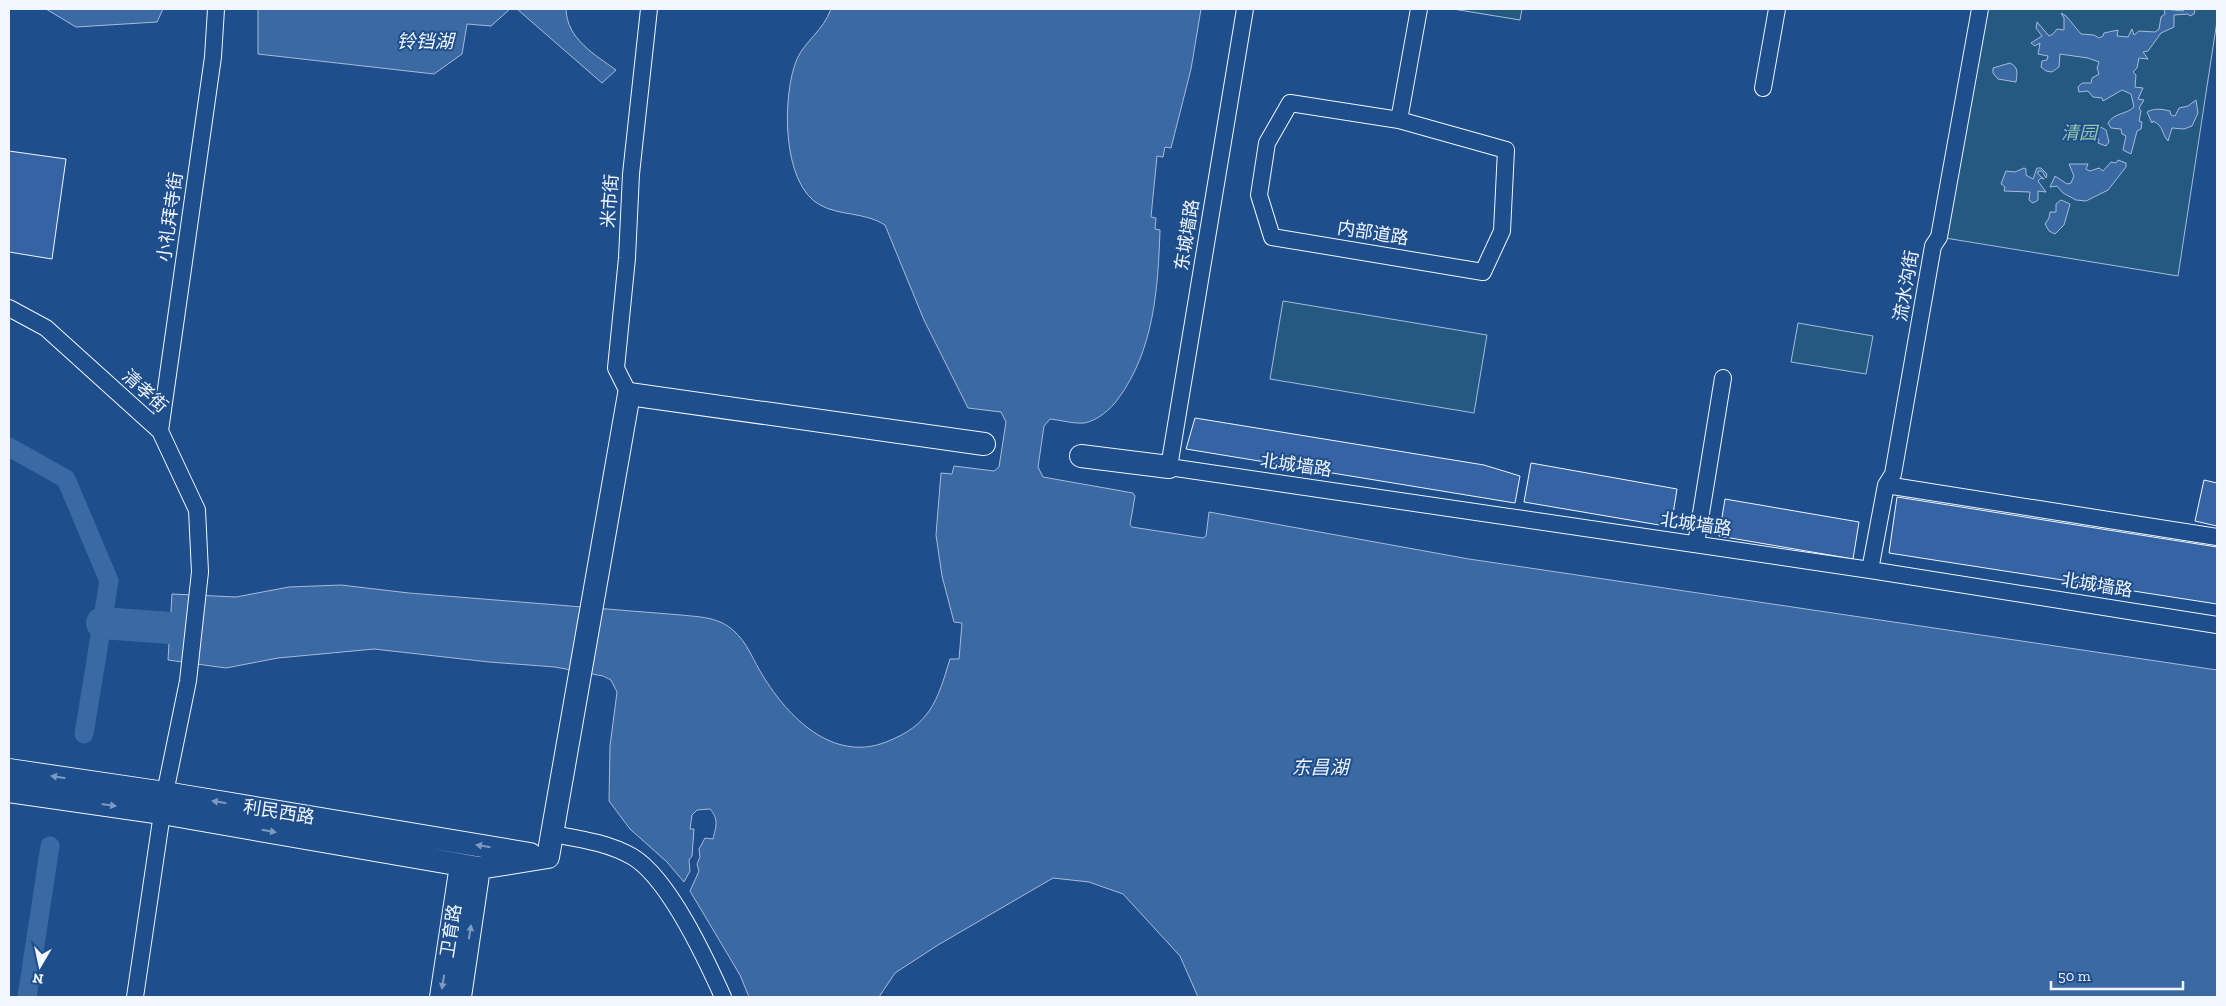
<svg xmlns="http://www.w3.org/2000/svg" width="2226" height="1006" font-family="'Zilla Slab','Noto Sans SC',serif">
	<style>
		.green { fill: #245a82; stroke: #a8bbd7 }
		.water { fill: #3b69a3; stroke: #a8bbd7 }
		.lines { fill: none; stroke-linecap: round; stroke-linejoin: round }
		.canal { stroke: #3b69a3; stroke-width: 19 }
		.river { stroke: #3b69a3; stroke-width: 32 }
		.building { fill: #3563a3; stroke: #f2f6ff }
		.street-casing { stroke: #f2f6ff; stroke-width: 18 }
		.secondary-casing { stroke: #f2f6ff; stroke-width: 24 }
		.street { stroke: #1f4e8c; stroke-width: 16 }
		.secondary { stroke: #1f4e8c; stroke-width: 22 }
		.oneway { fill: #7e9ac0 }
		.labels { text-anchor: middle; stroke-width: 4; stroke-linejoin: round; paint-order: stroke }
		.park-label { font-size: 18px; font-style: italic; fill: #97c8a6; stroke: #1f4e8c }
		.street-label { font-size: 18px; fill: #f2f6ff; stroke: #1f4e8c }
		.water-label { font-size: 19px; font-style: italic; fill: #f2f6ff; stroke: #1f4e8c }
	</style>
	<rect width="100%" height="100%" fill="#1f4e8c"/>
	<path class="green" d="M 1453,9 L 1522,9 L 1520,20 Z
		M 1980,9 L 2217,9 L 2217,21 L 2178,276 L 1939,237 Z
		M 1283,301 L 1487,335 L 1474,413 L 1270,379 Z
		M 1798,323 L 1873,336 L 1866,374 L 1791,362 Z"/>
	<path class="water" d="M 46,9 L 163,9 L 157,22 L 76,27 Z
		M 258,9 L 510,9 L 491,26 L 467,24 L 462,54 L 434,74 L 258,54 Z
		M 517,9 L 566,9 C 567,39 594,54 616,70 L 602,83 Z
		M 831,9 L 1201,9 L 1191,69 L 1171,148 L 1165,147 L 1163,157 L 1157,156 L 1151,217 L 1156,218 L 1155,229 L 1160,230 C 1158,289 1154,350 1118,399 C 1111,409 1097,421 1084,423 C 1074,424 1060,420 1050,419 L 1044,426 L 1038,467 L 1043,477 L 1133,493 L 1135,496 L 1130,525 L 1132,527 L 1203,538 L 1206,536 L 1209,512 L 1469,559 L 2217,670 L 2217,997 L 1198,997 L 1180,956 L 1123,894 L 1089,882 L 1053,878 L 938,945 L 895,973 L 879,997 L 749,997 L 740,975 L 690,891 L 699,871 L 697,864 L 700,857 L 699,849 L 705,838 L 713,839 C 716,827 719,819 710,809 L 697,810 L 692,815 L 690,829 L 694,829 L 692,856 L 689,860 L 690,871 L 684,882 L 667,862 L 630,829 L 609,801 L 610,746 L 617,692 L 611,680 L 603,676 L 555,667 L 489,662 L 374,649 L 278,658 L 226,668 L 168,660 L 172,594 L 236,597 L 289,587 L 341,585 L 409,593 L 681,615 C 700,617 719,617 734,631 C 747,642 754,662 763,676 C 788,717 833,763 886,742 C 930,725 937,702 950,659 L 959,659 L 962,623 L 954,622 L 942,576 L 936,535 L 941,473 L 952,474 L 954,466 L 994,471 L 999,467 L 1006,422 L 1001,412 L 968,408 L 924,320 L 885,225 C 865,212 840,216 820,205 C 781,184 782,94 797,59 C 805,41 823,31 831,9 Z
		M 2164,9 L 2183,11 L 2185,9 L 2195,9 L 2194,14 L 2190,16 L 2188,14 L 2174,15 L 2174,27 L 2161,33 L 2148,51 L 2143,52 L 2148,59 L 2139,58 L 2137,68 L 2133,72 L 2136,75 L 2135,87 L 2143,88 L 2138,99 L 2144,100 L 2139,108 L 2141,111 L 2139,121 L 2142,122 L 2141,129 L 2137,131 L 2131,154 L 2123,150 L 2126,136 L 2122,134 L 2121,129 L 2111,128 L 2108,123 C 2115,112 2126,115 2134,107 L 2131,94 L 2122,90 L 2103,101 L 2102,98 L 2093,97 L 2088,91 L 2079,92 L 2078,87 L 2082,83 L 2091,83 L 2092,78 L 2099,74 L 2097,68 L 2099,62 L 2088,58 L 2060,54 L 2059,67 L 2052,72 L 2046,71 L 2041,67 L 2042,61 L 2047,60 L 2048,56 L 2038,54 L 2040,43 L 2035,46 L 2031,43 L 2042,36 L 2036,28 L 2037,22 L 2049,36 L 2053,34 L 2057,29 L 2064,30 L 2064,18 L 2061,13 L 2066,16 L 2081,34 L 2094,35 L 2099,38 L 2103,36 L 2104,33 L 2118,30 L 2117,36 L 2128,37 L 2132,29 L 2134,35 L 2139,31 L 2155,32 L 2159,29 L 2161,17 L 2165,14 Z
		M 2010,63 C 2019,67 2017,74 2016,82 L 1998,79 L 1993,73 L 1993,68 Z
		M 2196,100 L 2198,113 L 2192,126 L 2184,129 L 2172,128 L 2168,141 C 2161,133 2164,126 2153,121 L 2152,123 L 2147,112 C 2154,108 2162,109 2170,111 L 2171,115 L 2175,116 L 2179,108 L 2188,106 Z
		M 2097,125 L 2106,130 L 2109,142 L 2106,146 L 2098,143 L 2099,140 L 2096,136 L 2083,138 L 2077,132 L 2093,132 Z
		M 2118,160 L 2126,163 L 2126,167 L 2108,190 L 2086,201 L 2076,200 L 2063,193 L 2057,186 L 2050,187 L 2055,176 L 2067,184 L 2071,183 L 2074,176 L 2069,164 L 2088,164 L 2086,169 L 2090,171 L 2099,168 L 2103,171 L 2111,162 L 2116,163 Z
		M 2024,168 L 2026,169 L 2026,175 L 2033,179 L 2037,168 L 2041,168 L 2047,174 L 2046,178 L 2042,171 L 2038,171 L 2038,174 L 2044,179 L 2041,178 L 2038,181 L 2046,192 L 2038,191 L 2038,200 L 2033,203 L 2029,200 L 2030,192 L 2004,191 L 2005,187 L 2001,184 L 2006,171 L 2015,172 Z
		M 2061,200 L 2070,204 L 2064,225 L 2055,234 L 2049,231 L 2045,224 L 2049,218 L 2050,212 L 2056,212 L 2056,204 Z"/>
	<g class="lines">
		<path class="canal" d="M 9,447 L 66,479 L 109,581 L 84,734
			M 27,997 L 50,846"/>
		<path class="river" d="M 102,623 L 170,628"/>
	</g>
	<path class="building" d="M 9,151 L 66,159 L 52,259 L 9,252 Z
		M 1195,418 L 1484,465 L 1520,476 L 1515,503 L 1186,449 Z
		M 1531,463 L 1677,489 L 1671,527 L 1524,502 Z
		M 2204,480 L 2217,483 L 2217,526 L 2195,521 Z
		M 1897,497 L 2217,547 L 2217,604 L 1889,553 Z
		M 1725,499 L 1859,522 L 1853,559 L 1719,536 Z"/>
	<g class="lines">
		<g class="street-casing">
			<path id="street" d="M 1245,9 L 1169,467 L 1870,570 L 2217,625
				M 1763,88 L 1777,9
				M 1290,103 L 1399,120 L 1506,150 L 1502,231 L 1483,272 L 1272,237 L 1259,195 L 1267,143 Z
				M 1399,120 L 1419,9
				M 9,308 L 46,328 L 160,431 L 197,510 L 200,572 L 188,681 L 165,793 L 135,997
				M 629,394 L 616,368 L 627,258 L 631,174 L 649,9
				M 160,431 L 213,57 L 216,9
				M 1886,485 L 2217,537
				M 1696,544 L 1723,378
				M 1870,570 L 1886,485 L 1893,474 L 1933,246 L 1939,237 L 1980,9
				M 553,834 C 581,839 609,843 633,857 C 669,879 706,959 723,997"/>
		</g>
		<g class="secondary-casing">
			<path id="secondary" d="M 1081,456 L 1169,467
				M 9,770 L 165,793 L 530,854
				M 9,791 L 162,813 L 479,868 L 548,857 L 629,394 L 984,444
				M 441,997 L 461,865
				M 460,997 L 479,868"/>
		</g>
		<use href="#street" class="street"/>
		<use href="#secondary" class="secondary"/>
	</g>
	<defs><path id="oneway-solid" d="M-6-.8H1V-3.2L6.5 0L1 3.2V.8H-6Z" transform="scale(1.25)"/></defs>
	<g class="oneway">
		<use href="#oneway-solid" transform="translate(58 777) rotate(-171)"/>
		<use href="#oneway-solid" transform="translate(219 802) rotate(-171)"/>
		<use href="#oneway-solid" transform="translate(109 805) rotate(8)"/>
		<use href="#oneway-solid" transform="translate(269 831) rotate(10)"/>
		<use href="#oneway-solid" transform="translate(483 846) rotate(-171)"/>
		<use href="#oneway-solid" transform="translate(470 932) rotate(-81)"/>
		<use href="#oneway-solid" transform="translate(443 982) rotate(99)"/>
	</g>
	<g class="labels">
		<g class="park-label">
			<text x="2079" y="139">清园</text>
		</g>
		<g class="street-label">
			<text transform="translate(610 201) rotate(-86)" y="6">米市街</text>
			<text transform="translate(170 217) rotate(-82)" y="6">小礼拜寺街</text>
			<text transform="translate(1373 233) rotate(9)" y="6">内部道路</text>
			<text transform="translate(1187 235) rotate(-81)" y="6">东城墙路</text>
			<text transform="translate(1906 286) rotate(-80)" y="6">流水沟街</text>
			<text transform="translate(145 391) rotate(42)" y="6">清孝街</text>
			<text transform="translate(1296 465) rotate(8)" y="6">北城墙路</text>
			<text transform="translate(1696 524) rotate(8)" y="6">北城墙路</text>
			<text transform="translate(2097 585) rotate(9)" y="6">北城墙路</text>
			<text transform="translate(279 812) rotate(9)" y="6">利民西路</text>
			<text transform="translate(451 931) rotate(-81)" y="6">卫育路</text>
		</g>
		<g class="water-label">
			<text x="425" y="48">铃铛湖</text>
			<text x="1320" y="774">东昌湖</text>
		</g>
	</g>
	<rect width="2226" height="1006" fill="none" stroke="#f2f6ff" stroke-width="20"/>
	<g transform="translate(40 966) rotate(189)" stroke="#1f4e8c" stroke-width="4" paint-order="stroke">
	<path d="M0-4L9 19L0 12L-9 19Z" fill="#f2f6ff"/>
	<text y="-8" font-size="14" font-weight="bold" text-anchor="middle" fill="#f2f6ff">N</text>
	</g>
	<path d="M2051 981v8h132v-8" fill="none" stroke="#f2f6ff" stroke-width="2.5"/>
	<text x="2058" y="981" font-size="15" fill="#f2f6ff" stroke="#1f4e8c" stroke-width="4" paint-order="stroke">50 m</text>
</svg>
